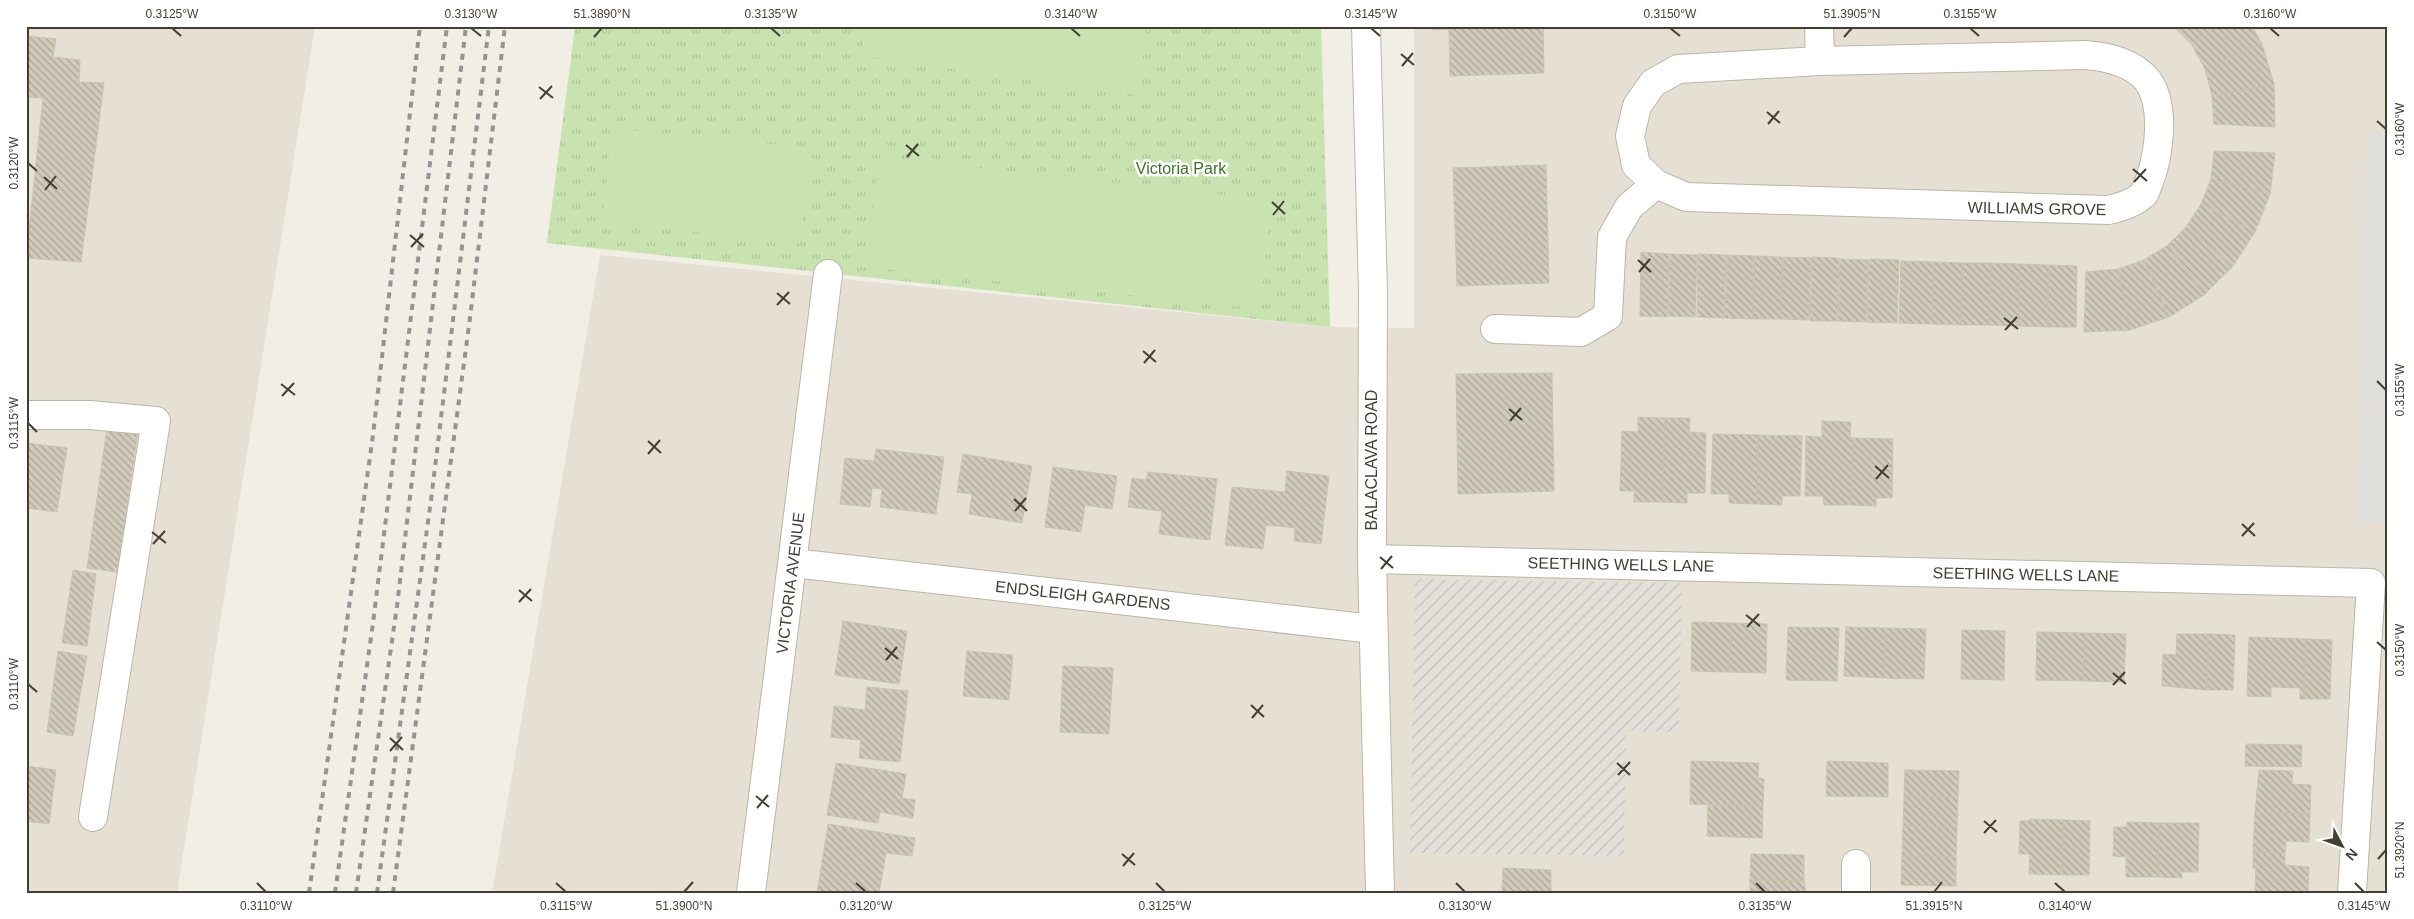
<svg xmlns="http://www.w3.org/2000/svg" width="2414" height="919" font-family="Arial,sans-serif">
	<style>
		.residential { fill: #e5e0d3 }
		.industrial { fill: url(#industrial-furrows) }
		.park { fill: url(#park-tufts) }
		.pitch { fill: #c9e3b0 }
		.parking { fill: #e2e0dd }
		.building { fill: url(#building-back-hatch); stroke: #ccc3af }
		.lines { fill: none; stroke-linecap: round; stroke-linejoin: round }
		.minor-casing { stroke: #bcb6a8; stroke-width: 30 }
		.minor { stroke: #fff; stroke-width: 28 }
		.rail { stroke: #949494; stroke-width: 4; stroke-dasharray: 6 6; stroke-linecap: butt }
		.ticks { fill: none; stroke: #433f35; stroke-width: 2 }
		.labels { text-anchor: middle; stroke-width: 5; stroke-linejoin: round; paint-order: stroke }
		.park-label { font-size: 16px; fill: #42712d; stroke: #fff }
		.street-label { font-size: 16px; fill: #433f35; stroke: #fff }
		.neatline { fill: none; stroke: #433f35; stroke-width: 2 }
		.ticks-label { font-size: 12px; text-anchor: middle; fill: #433f35 }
	</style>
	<defs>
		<pattern id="industrial-furrows" width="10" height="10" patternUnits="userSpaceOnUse" patternTransform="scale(1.25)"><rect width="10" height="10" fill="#e3e0da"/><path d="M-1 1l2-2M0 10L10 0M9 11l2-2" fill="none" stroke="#c4c1bc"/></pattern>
		<pattern id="park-tufts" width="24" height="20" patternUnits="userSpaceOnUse" patternTransform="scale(1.25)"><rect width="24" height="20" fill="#c9e3b0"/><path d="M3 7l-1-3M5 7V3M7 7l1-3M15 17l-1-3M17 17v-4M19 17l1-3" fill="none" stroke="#aec498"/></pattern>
		<pattern id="building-back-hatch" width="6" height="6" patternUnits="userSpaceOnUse" patternTransform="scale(1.25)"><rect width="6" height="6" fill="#d2cbbb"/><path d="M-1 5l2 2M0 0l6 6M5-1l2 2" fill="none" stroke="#aca699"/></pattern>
	</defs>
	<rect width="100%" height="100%" fill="#f1eee5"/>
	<path class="residential" d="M 26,26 L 315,26 L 177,893 L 26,893 Z
		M 1414,26 L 2388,26 L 2388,893 L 492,893 L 600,255 L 1330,327 L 1414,328 Z"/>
	<path class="industrial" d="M 1415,579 L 1682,583 L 1679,732 L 1626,731 L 1624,856 L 1410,853 Z"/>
	<path class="park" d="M 575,26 L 1321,26 L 1330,327 L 547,243 Z"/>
	<path class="pitch" d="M 865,26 L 1147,26 L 1137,95 L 861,56 Z
		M 612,128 L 809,148 L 800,243 L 602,223 Z
		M 879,157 L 1272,200 L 1260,309 L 867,267 Z"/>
	<path class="parking" d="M 2367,134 L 2388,135 L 2388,523 L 2357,522 Z"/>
	<path class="building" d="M 1432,26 L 1543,26 L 1544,73 L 1450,76 L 1449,29 L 1432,30 Z
		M 2173,26 L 2217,26 L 2192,45 Z
		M 2217,26 L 2252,26 L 2262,44 L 2205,69 L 2192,45 Z
		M 26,36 L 56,39 L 53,57 L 80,60 L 79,82 L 104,83 L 81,262 L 26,258 L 43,98 L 26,97 Z
		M 2262,44 L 2274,84 L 2212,96 L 2205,69 Z
		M 2274,84 L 2275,127 L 2214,124 L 2212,96 Z
		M 2214,151 L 2275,153 L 2270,194 L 2211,179 Z
		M 1546,165 L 1549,283 L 1457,286 L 1453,168 Z
		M 2211,179 L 2270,194 L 2255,232 L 2201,204 Z
		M 2201,204 L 2255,232 L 2233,266 L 2186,227 Z
		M 2186,227 L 2233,266 L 2204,295 L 2168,245 Z
		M 2168,245 L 2204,295 L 2169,317 L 2144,260 Z
		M 1641,252 L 1669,254 L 1667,317 L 1640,316 Z
		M 1670,254 L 1697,255 L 1695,317 L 1668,316 Z
		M 1698,254 L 1726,255 L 1724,318 L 1697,317 Z
		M 1727,255 L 1754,256 L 1753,319 L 1725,318 Z
		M 1755,256 L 1782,257 L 1781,319 L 1753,319 Z
		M 1783,257 L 1811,258 L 1809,320 L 1781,319 Z
		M 1812,257 L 1839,258 L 1837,321 L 1810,321 Z
		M 1840,259 L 1868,260 L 1866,322 L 1838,321 Z
		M 1869,259 L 1899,260 L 1897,323 L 1867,322 Z
		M 2144,260 L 2169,317 L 2130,330 L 2118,269 Z
		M 1901,261 L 1934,262 L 1932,324 L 1899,323 Z
		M 1934,262 L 1962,263 L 1961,325 L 1932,324 Z
		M 1962,263 L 1991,263 L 1989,325 L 1961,325 Z
		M 1991,263 L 2020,264 L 2018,326 L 1989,325 Z
		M 2020,264 L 2049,265 L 2047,327 L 2018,326 Z
		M 2049,265 L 2077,266 L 2076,327 L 2047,327 Z
		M 2118,269 L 2130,330 L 2084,332 L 2086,272 Z
		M 1552,373 L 1554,491 L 1458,494 L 1456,374 Z
		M 1638,417 L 1665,418 L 1662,502 L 1634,502 L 1634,491 L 1620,491 L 1622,431 L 1638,432 Z
		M 1665,418 L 1690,418 L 1689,432 L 1706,433 L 1705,493 L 1687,493 L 1687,503 L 1662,502 Z
		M 1822,421 L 1851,422 L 1850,437 L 1853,438 L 1851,505 L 1824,505 L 1823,496 L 1805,496 L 1806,436 L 1822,437 Z
		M 107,428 L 138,431 L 117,572 L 87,568 Z
		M 1713,434 L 1758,435 L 1757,504 L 1729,503 L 1729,494 L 1711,494 Z
		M 1758,435 L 1802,436 L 1800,496 L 1782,496 L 1782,505 L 1757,504 Z
		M 1853,438 L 1893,439 L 1892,498 L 1876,498 L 1876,506 L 1851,505 Z
		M 26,443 L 67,448 L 57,512 L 26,508 Z
		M 876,449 L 944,457 L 936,514 L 880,507 L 882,489 L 872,488 L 870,507 L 840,504 L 845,458 L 874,461 Z
		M 963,454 L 1032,466 L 1022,523 L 969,514 L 972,494 L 957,492 Z
		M 1053,467 L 1117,476 L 1112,509 L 1085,505 L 1081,532 L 1045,527 Z
		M 1287,471 L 1329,476 L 1321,544 L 1294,541 L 1295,528 L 1266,525 L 1263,549 L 1225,545 L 1232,487 L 1285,492 Z
		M 1148,472 L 1217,479 L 1210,540 L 1159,534 L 1162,511 L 1128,507 L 1132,478 L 1146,480 Z
		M 73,570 L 96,574 L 87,646 L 62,643 Z
		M 843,621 L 907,631 L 899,684 L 835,675 Z
		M 1692,622 L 1731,623 L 1729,672 L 1691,671 Z
		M 1731,623 L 1767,624 L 1766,673 L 1729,672 Z
		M 1788,627 L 1839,628 L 1837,681 L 1786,680 Z
		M 1846,627 L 1886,628 L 1884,678 L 1844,676 Z
		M 1886,628 L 1926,629 L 1924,679 L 1884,678 Z
		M 1962,630 L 2005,631 L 2004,680 L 1961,679 Z
		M 2037,632 L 2085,633 L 2083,681 L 2036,680 Z
		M 2085,633 L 2126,634 L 2124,682 L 2083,681 Z
		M 2177,634 L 2208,634 L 2207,690 L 2162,686 L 2163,654 L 2176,655 Z
		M 2208,634 L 2235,635 L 2233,690 L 2207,690 Z
		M 2249,637 L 2306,639 L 2304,699 L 2300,699 L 2300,688 L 2271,687 L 2271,697 L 2247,696 Z
		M 2306,639 L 2332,640 L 2330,699 L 2304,699 Z
		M 58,651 L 87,656 L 73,736 L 47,732 Z
		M 967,651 L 1013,655 L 1009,700 L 963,696 Z
		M 1063,666 L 1113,668 L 1109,734 L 1060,732 Z
		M 867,687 L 908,691 L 900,762 L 859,758 L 861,740 L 831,737 L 834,706 L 865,710 Z
		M 2246,744 L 2302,745 L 2301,767 L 2245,766 Z
		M 1691,761 L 1759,763 L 1758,778 L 1764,779 L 1763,806 L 1690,804 Z
		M 1827,761 L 1888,763 L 1888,797 L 1826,796 Z
		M 836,763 L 906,774 L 902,798 L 915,800 L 913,818 L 880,812 L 878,823 L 827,815 Z
		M 26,766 L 56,770 L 49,824 L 26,821 Z
		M 1905,770 L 1959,771 L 1958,797 L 1904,796 Z
		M 2259,770 L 2293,771 L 2292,784 L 2311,785 L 2310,814 L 2255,812 Z
		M 1904,796 L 1958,797 L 1957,827 L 1903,826 Z
		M 1708,805 L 1763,806 L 1762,838 L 1707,836 Z
		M 2255,812 L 2310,814 L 2309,842 L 2286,841 L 2285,853 L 2253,852 Z
		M 2030,819 L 2063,820 L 2062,875 L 2029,874 L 2030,854 L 2019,854 L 2020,821 L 2030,821 Z
		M 2063,820 L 2090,821 L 2089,875 L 2062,875 Z
		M 2127,822 L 2159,823 L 2158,877 L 2126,877 L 2126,857 L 2113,856 L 2114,827 L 2127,827 Z
		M 2159,823 L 2199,823 L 2198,872 L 2182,872 L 2182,878 L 2158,877 Z
		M 828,824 L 915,838 L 912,856 L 886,853 L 879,893 L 817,893 Z
		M 1903,826 L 1957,827 L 1956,857 L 1902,856 Z
		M 2253,852 L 2285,853 L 2285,865 L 2309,867 L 2308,893 L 2255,893 L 2256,868 L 2253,868 Z
		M 1751,854 L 1804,855 L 1804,881 L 1750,880 Z
		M 1902,856 L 1956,857 L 1956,886 L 1901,885 Z
		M 1503,868 L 1551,870 L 1551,893 L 1502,893 Z
		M 1750,880 L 1804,881 L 1806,893 L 1750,893 Z"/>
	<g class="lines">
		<g class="minor-casing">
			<path id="minor" d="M 1366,26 L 1373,293 L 1372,559 L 1380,893
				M 1819,26 L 1820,61
				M 2086,55 C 2108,57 2133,62 2148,81 C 2166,107 2159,155 2149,182 C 2147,186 2146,192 2143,195 C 2132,204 2121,207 2108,210 L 1686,197 L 1656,184 L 1636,165 L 1630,136 L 1637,106 L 1653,83 L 1678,69 L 1820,61 Z
				M 1495,329 L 1581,332 L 1608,316 L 1612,237 L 1629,207 L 1656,184
				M 26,415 L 90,415 L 156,421 L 93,817
				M 1372,559 L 2371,583 L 2352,893
				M 793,563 L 1373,629
				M 751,893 L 828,274
				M 1856,893 L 1856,864"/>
		</g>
		<use href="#minor" class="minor"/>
		<path class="rail" d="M 309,893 L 373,435 L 420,26
			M 335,893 L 373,623 L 447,26
			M 356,893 L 397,606 L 466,26
			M 377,893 L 431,500 L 489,26
			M 393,893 L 470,318 L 505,26"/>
	</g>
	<path class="ticks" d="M 172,28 L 181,36M 471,28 L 481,36M 771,28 L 780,36M 1071,28 L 1080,36M 1371,28 L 1380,36M 1670,28 L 1680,36M 1970,28 L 1979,36M 2270,28 L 2279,36M 594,37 L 602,28M 1844,37 L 1852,28M 1401,54 L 1414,65M 1402,66 L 1413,53M 539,87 L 553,98M 540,99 L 552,86M 1767,112 L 1780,123M 2377,121 L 2386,129M 1768,124 L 1779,111M 906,145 L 919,156M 907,157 L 918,144M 28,163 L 37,171M 2133,169 L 2147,181M 44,177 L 57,189M 2134,182 L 2146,169M 45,190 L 56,176M 1272,202 L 1285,214M 1273,215 L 1284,201M 410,235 L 424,247M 411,247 L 423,234M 1638,260 L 1651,272M 1639,272 L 1650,259M 777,293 L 790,304M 777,305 L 789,292M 2004,318 L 2018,329M 2005,330 L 2017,317M 1143,351 L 1156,362M 1144,363 L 1155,350M 2377,381 L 2386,390M 281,384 L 295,395M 282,396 L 294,383M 1509,409 L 1522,420M 1510,421 L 1521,408M 28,423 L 37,432M 648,441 L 661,453M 648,454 L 660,440M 1875,466 L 1889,478M 1876,479 L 1888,465M 1014,499 L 1027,511M 1015,511 L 1026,498M 2242,524 L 2255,536M 152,532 L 166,543M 2242,536 L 2254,523M 153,544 L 165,531M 1380,557 L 1393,568M 1381,569 L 1392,556M 519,590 L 532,601M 519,602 L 531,589M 1746,615 L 1760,626M 1747,627 L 1759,614M 2377,642 L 2386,650M 885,648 L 898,659M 886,660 L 897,647M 2113,673 L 2126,684M 28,684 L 37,692M 2113,685 L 2125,672M 1251,705 L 1264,717M 1252,718 L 1263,705M 390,738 L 403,750M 390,751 L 402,737M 1617,763 L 1630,775M 1618,775 L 1630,762M 756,796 L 769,807M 757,808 L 768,795M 1984,821 L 1997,832M 1984,833 L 1996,820M 1122,854 L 1135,865M 2378,859 L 2386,850M 1123,866 L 1134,853M 257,883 L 266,892M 556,883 L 566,892M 856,883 L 866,892M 1156,883 L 1165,892M 1456,883 L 1465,892M 1756,883 L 1765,892M 2055,883 L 2065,892M 2355,883 L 2364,892M 684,892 L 693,882M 1934,892 L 1942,882"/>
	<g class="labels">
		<g class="park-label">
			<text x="1181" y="174">Victoria Park</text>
		</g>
		<g class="street-label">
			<text transform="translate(2037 208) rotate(1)" y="6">WILLIAMS GROVE</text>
			<text transform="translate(1371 460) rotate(-90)" y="6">BALACLAVA ROAD</text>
			<text transform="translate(1621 564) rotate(1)" y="6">SEETHING WELLS LANE</text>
			<text transform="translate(2026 574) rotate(1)" y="6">SEETHING WELLS LANE</text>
			<text transform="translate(790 583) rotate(-83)" y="6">VICTORIA AVENUE</text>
			<text transform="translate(1083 595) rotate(6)" y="6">ENDSLEIGH GARDENS</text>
		</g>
	</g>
	<rect width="2414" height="919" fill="none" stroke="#ffffff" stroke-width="55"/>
	<g transform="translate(2342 846) rotate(131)" stroke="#ffffff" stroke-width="4" paint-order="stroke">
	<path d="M0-4L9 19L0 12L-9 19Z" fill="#433f35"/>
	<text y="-8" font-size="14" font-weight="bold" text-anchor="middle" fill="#433f35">N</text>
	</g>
	<rect x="28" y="28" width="2358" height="864" class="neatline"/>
	<g class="ticks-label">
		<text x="172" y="18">0.3125°W</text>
		<text x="471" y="18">0.3130°W</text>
		<text x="602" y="18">51.3890°N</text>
		<text x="771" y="18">0.3135°W</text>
		<text x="1071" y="18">0.3140°W</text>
		<text x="1371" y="18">0.3145°W</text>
		<text x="1670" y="18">0.3150°W</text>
		<text x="1852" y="18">51.3905°N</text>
		<text x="1970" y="18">0.3155°W</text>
		<text x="2270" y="18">0.3160°W</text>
		<text transform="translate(2400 129) rotate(-90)" y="4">0.3160°W</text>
		<text transform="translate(14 163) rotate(-90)" y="4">0.3120°W</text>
		<text transform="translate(2400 390) rotate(-90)" y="4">0.3155°W</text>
		<text transform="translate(14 423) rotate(-90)" y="4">0.3115°W</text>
		<text transform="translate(2400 650) rotate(-90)" y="4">0.3150°W</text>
		<text transform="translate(14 684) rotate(-90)" y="4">0.3110°W</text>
		<text transform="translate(2400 850) rotate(-90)" y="4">51.3920°N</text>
		<text x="266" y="910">0.3110°W</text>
		<text x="566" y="910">0.3115°W</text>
		<text x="684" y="910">51.3900°N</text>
		<text x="866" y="910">0.3120°W</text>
		<text x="1165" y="910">0.3125°W</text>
		<text x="1465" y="910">0.3130°W</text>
		<text x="1765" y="910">0.3135°W</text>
		<text x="1934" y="910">51.3915°N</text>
		<text x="2065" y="910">0.3140°W</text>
		<text x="2364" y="910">0.3145°W</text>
	</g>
</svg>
